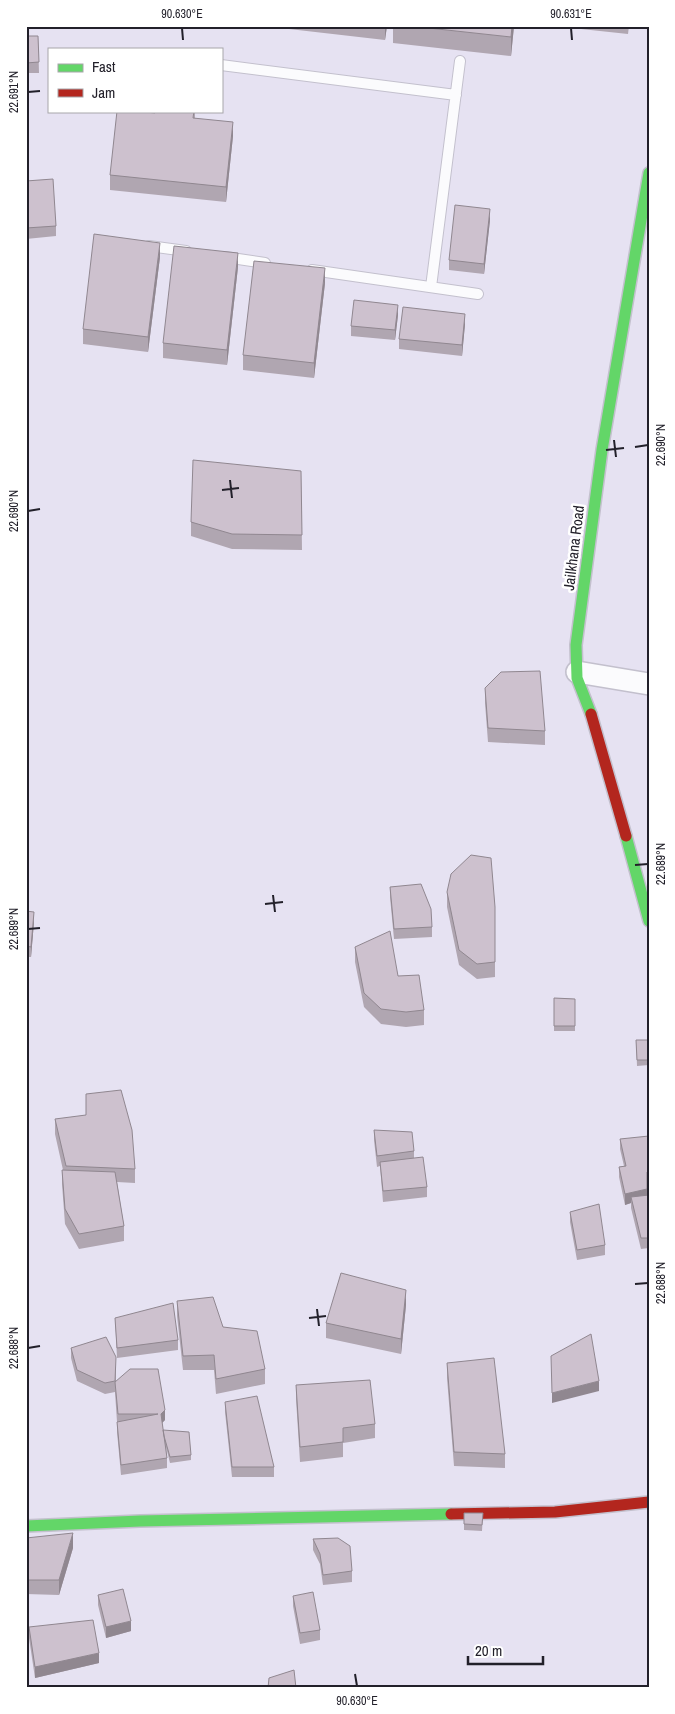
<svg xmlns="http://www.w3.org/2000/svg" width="675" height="1714" font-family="'Archivo Narrow',sans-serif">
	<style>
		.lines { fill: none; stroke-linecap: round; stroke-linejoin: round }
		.lane-casing { stroke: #c3c0cd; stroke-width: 12 }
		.street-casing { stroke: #c3c0cd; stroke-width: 24 }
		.fast-casing { stroke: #c3c0cd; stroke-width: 14 }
		.jam-casing { stroke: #c3c0cd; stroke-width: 14 }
		.lane { stroke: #fbfbfd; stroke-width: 10 }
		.street { stroke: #fbfbfd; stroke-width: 21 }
		.fast { stroke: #63d668; stroke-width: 11 }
		.jam { stroke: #b3261e; stroke-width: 11 }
		.wall { fill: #b0a6b1 }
		.shaded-wall { fill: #908790 }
		.building { fill: #cdc1ce; stroke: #908790 }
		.ticks { fill: none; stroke: #22202a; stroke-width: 2 }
		.labels { text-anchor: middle; stroke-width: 5; stroke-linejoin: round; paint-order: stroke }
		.street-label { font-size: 15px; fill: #22202a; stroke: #fff }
		.neatline { fill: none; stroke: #22202a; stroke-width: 2 }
		.ticks-label { font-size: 12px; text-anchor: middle; fill: #22202a }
	</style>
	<rect width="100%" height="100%" fill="#e6e2f2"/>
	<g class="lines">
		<g class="lane-casing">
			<path id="lane" d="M 221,65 L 456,95
				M 149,246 L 186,251
				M 225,257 L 265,263
				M 312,270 L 478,294
				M 431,287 L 460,61"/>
		</g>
		<g class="street-casing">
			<path id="street" d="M 577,672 L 649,684"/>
		</g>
		<g class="fast-casing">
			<path id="fast" d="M 591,714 L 577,678 L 576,645 L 602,450 L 649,173
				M 626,836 L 649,921
				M 26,1526 L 140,1521 L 451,1514"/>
		</g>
		<g class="jam-casing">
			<path id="jam" d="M 591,714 L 626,836
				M 451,1514 L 555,1512 L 649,1502"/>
		</g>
		<use href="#lane" class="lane"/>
		<use href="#street" class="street"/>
		<use href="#fast" class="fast"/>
		<use href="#jam" class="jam"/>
	</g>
	<path class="wall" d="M 263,26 L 387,26 L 385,40 Z
		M 393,26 L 514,26 L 511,56 L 393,43 Z
		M 553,26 L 629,26 L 628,34 Z
		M 26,36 L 38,36 L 39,73 L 26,73 Z
		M 195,111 L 195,118 L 233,136 L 226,202 L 110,190 L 110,175 L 155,113 Z
		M 26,181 L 56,226 L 56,236 L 26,239 Z
		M 490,220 L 484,274 L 449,270 L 449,260 Z
		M 160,257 L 148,352 L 83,344 L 83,329 Z
		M 238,267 L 227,365 L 163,358 L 163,343 Z
		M 325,283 L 314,378 L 243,370 L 243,355 Z
		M 398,315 L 395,340 L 351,336 L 351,326 Z
		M 465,324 L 462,356 L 399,349 L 399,339 Z
		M 648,385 L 649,385 L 649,408 L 648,400 Z
		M 301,471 L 302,550 L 232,549 L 191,536 L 191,522 Z
		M 485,688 L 545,731 L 545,745 L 488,742 L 485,703 Z
		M 390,887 L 432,927 L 432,937 L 394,939 L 390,897 Z
		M 447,892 L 495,907 L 495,977 L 477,979 L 459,965 L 447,907 Z
		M 26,911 L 34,922 L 31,957 L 26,957 Z
		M 355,947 L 398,976 L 424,1010 L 424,1025 L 406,1027 L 381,1024 L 364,1007 L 355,962 Z
		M 554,998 L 575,999 L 575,1031 L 554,1031 Z
		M 636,1040 L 649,1040 L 649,1065 L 637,1066 Z
		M 55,1119 L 135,1169 L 135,1183 L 117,1182 L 124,1226 L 124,1241 L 79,1249 L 65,1224 L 62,1184 L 62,1170 L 63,1170 L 55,1134 Z
		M 374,1130 L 414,1151 L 414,1158 L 427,1187 L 427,1197 L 383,1202 L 380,1166 L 377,1167 L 374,1140 Z
		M 620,1139 L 647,1182 L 647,1195 L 649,1195 L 649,1248 L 641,1249 L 631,1208 L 631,1203 L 625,1205 L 619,1177 L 619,1167 L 624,1166 L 620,1149 Z
		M 570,1212 L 605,1245 L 605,1255 L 577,1260 L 570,1222 Z
		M 177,1301 L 223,1327 L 265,1369 L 265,1384 L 216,1394 L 214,1370 L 183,1370 L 177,1316 Z
		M 406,1305 L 401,1354 L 326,1338 L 326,1323 Z
		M 115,1318 L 178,1340 L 178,1350 L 117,1358 Z
		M 71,1348 L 116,1367 L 116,1381 L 165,1420 L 162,1423 L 163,1430 L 191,1455 L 191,1460 L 170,1463 L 166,1447 L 167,1458 L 167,1468 L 121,1475 L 117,1432 L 117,1422 L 115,1392 L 105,1394 L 77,1381 L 71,1358 Z
		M 447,1363 L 505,1454 L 505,1468 L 454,1466 L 447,1378 Z
		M 296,1385 L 375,1424 L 375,1438 L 343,1443 L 343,1457 L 300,1462 L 296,1399 Z
		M 225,1402 L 274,1467 L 274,1477 L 232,1477 L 225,1412 Z
		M 464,1513 L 483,1513 L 482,1531 L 464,1530 Z
		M 26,1538 L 73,1548 L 59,1595 L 26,1594 Z
		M 313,1539 L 352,1571 L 352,1582 L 323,1585 L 320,1564 L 313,1550 Z
		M 98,1595 L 131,1631 L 106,1638 L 98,1605 Z
		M 293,1596 L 320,1630 L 320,1640 L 300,1644 L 293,1606 Z
		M 29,1627 L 99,1663 L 35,1678 L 29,1638 Z"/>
	<path class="shaded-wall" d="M 385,26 L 387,26 L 385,40 Z
		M 512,26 L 514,26 L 511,56 L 511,37 Z
		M 233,122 L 233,136 L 226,202 L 226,187 Z
		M 490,209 L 490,220 L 484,274 L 484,264 Z
		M 160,243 L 160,257 L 148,352 L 148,337 Z
		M 238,253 L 238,267 L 227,365 L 227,350 Z
		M 325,268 L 325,283 L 314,378 L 314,363 Z
		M 398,305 L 398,315 L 395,340 L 395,330 Z
		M 465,314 L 465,324 L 462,356 L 462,345 Z
		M 34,912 L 34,922 L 31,957 L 31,947 Z
		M 649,1171 L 649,1181 L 647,1182 L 647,1172 Z
		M 647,1189 L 647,1200 L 631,1197 L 631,1203 L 625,1205 L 625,1194 Z
		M 406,1290 L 406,1305 L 401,1354 L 401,1339 Z
		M 599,1381 L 599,1391 L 552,1403 L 552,1393 Z
		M 165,1410 L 165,1420 L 161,1424 L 161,1414 Z
		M 73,1533 L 73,1548 L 59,1595 L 59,1580 Z
		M 131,1621 L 131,1631 L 106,1638 L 106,1627 Z
		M 99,1653 L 99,1663 L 35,1678 L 35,1667 Z"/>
	<path class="building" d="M 410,26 L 512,26 L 511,37 Z
		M 26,36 L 38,36 L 39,62 L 26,63 Z
		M 117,111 L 136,111 L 155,113 L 155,111 L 194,111 L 193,118 L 233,122 L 226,187 L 110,175 Z
		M 53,179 L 56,226 L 26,228 L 26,181 Z
		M 455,205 L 490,209 L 484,264 L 449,260 Z
		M 94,234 L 160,243 L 148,337 L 83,329 Z
		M 174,246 L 238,253 L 227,350 L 163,343 Z
		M 254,261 L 325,268 L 314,363 L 243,355 Z
		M 354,300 L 398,305 L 395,330 L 351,326 Z
		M 403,307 L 465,314 L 462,345 L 399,339 Z
		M 193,460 L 301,471 L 302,535 L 232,534 L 191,522 Z
		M 540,671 L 545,731 L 488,728 L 485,688 L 501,672 Z
		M 471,855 L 491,858 L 495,907 L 495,962 L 477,964 L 459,950 L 447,892 L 451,874 Z
		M 421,884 L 431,909 L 432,927 L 394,929 L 390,887 Z
		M 26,911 L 34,912 L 31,947 L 26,946 Z
		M 390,931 L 398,976 L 419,975 L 424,1010 L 406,1012 L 381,1009 L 364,993 L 355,947 Z
		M 554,998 L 575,999 L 575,1026 L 554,1026 Z
		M 636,1040 L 649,1040 L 649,1060 L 637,1060 Z
		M 121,1090 L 132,1130 L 135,1169 L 66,1166 L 55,1119 L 86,1115 L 86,1094 Z
		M 374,1130 L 412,1132 L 414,1151 L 377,1156 Z
		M 649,1136 L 649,1171 L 647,1172 L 647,1189 L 625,1194 L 619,1167 L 626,1166 L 620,1139 Z
		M 423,1157 L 427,1187 L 383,1191 L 380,1162 Z
		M 62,1170 L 115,1172 L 124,1226 L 79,1234 L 65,1209 Z
		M 649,1195 L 649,1238 L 641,1238 L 631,1197 Z
		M 599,1204 L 605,1245 L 577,1250 L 570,1212 Z
		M 341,1273 L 406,1290 L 401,1339 L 326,1323 Z
		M 213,1297 L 223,1327 L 257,1331 L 265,1369 L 216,1379 L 214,1355 L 183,1356 L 177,1301 Z
		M 173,1303 L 178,1340 L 117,1348 L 115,1318 Z
		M 591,1334 L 599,1381 L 552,1393 L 551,1356 Z
		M 106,1337 L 116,1357 L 115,1381 L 105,1383 L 77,1370 L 71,1348 Z
		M 494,1358 L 505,1454 L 454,1452 L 447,1363 Z
		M 130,1369 L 158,1369 L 165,1410 L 161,1414 L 167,1458 L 121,1465 L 117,1422 L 158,1414 L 118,1414 L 115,1382 Z
		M 370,1380 L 375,1424 L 343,1428 L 343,1442 L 300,1447 L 296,1385 Z
		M 257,1396 L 274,1467 L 232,1467 L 225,1402 Z
		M 163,1430 L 189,1432 L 191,1455 L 170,1457 L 164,1436 Z
		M 464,1513 L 483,1513 L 482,1525 L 464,1524 Z
		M 73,1533 L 59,1580 L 26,1580 L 26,1538 Z
		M 338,1538 L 350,1546 L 352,1571 L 323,1575 L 320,1554 L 313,1539 Z
		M 123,1589 L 131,1621 L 106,1627 L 98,1595 Z
		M 313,1592 L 320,1630 L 300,1633 L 293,1596 Z
		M 93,1620 L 99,1653 L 35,1667 L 29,1627 Z
		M 294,1670 L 296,1688 L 268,1688 L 269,1678 Z"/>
	<path class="ticks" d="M 182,28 L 183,40M 571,28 L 572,40M 28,92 L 40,91M 614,440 L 616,457M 635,447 L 648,445M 606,450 L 624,448M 230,480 L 232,498M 222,490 L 239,488M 28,511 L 40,509M 635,865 L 648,864M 273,895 L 275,912M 265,904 L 283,902M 28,929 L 40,928M 635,1284 L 648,1283M 317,1309 L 319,1326M 309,1318 L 326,1316M 28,1348 L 40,1346M 355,1674 L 357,1686"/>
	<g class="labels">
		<g class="street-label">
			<text transform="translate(574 548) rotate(-83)" y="5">Jailkhana Road</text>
		</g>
	</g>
	<rect width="675" height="1714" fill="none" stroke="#ffffff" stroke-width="55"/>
	<rect x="48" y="48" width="175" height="65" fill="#ffffff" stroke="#a7a6aa"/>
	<rect x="58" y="64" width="25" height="8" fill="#63d668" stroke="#a7a6aa"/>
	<text x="92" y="72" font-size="15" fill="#22202a">Fast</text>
	<rect x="58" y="89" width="25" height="8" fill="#b3261e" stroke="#a7a6aa"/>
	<text x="92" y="98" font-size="15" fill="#22202a">Jam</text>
	<path d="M468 1656v8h75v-8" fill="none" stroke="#22202a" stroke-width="2.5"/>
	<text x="475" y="1656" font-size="15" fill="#22202a" stroke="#ffffff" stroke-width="4" paint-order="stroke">20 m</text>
	<rect x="28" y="28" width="620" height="1658" class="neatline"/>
	<g class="ticks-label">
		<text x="182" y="18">90.630°E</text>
		<text x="571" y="18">90.631°E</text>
		<text transform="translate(14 92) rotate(-90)" y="4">22.691°N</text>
		<text transform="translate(661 445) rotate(-90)" y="4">22.690°N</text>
		<text transform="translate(14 511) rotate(-90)" y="4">22.690°N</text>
		<text transform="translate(661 864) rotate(-90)" y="4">22.689°N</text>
		<text transform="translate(14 929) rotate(-90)" y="4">22.689°N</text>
		<text transform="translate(661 1283) rotate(-90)" y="4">22.688°N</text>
		<text transform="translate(14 1348) rotate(-90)" y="4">22.688°N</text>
		<text x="357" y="1705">90.630°E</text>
	</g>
</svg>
